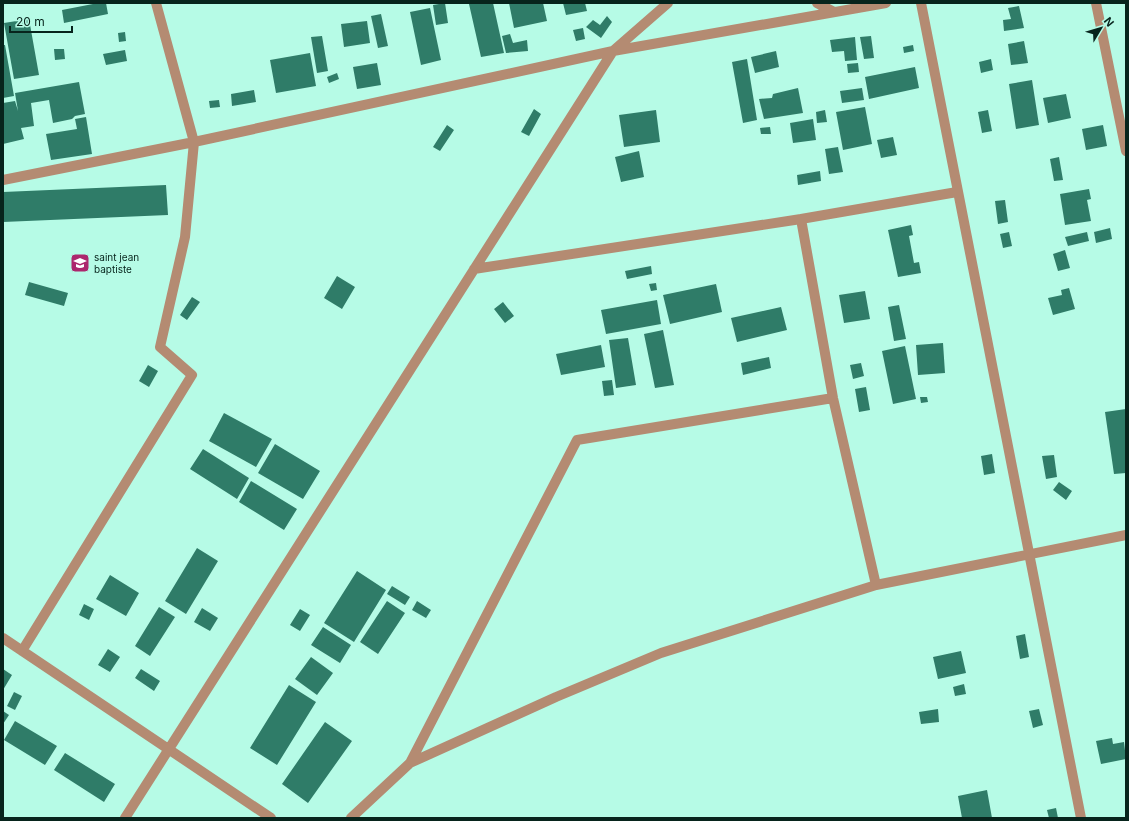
<svg xmlns="http://www.w3.org/2000/svg" width="1129" height="821" font-family="Inter,sans-serif">
	<style>
		.building { fill: #2f7c68 }
		.lines { fill: none; stroke-linecap: round; stroke-linejoin: round }
		.minor { stroke: #b48b72; stroke-width: 10 }
		.labels { text-anchor: middle; stroke-width: 3; stroke-linejoin: round; paint-order: stroke }
		.poi-label { font-size: 10px; fill: #07241c; stroke: #b6fbe6; text-anchor: start }
	</style>
	<rect width="100%" height="100%" fill="#b6fbe6"/>
	<path class="building" d="M 98,3 L 106,3 L 108,14 L 64,23 L 62,10 Z
		M 445,3 L 448,23 L 436,25 L 433,5 Z
		M 472,3 L 493,3 L 504,53 L 481,57 L 469,4 Z
		M 509,3 L 543,3 L 547,21 L 514,28 Z
		M 563,3 L 585,3 L 587,11 L 566,15 Z
		M 1019,6 L 1024,28 L 1004,31 L 1003,20 L 1011,19 L 1008,8 Z
		M 430,8 L 441,60 L 421,65 L 410,12 Z
		M 381,14 L 388,46 L 378,48 L 371,16 Z
		M 607,16 L 612,22 L 601,38 L 586,27 L 593,20 L 600,25 Z
		M 29,19 L 39,75 L 14,79 L 4,23 Z
		M 367,21 L 370,43 L 344,47 L 341,24 Z
		M 583,28 L 585,39 L 576,41 L 573,30 Z
		M 125,32 L 126,41 L 119,42 L 118,33 Z
		M 510,34 L 513,43 L 527,40 L 528,51 L 506,53 L 502,36 Z
		M 322,36 L 328,71 L 317,73 L 311,37 Z
		M 871,36 L 874,58 L 864,59 L 860,37 Z
		M 855,37 L 857,60 L 845,61 L 844,51 L 832,52 L 830,40 Z
		M 1024,41 L 1028,63 L 1011,65 L 1008,44 Z
		M 3,45 L 5,45 L 14,96 L 3,98 Z
		M 913,45 L 914,51 L 904,53 L 903,47 Z
		M 54,49 L 64,49 L 65,59 L 55,60 Z
		M 125,50 L 127,61 L 106,65 L 103,54 Z
		M 776,51 L 779,67 L 755,73 L 751,57 Z
		M 310,53 L 316,86 L 276,93 L 270,60 Z
		M 747,59 L 757,120 L 743,123 L 732,62 Z
		M 991,59 L 993,70 L 981,73 L 979,62 Z
		M 377,63 L 381,85 L 357,89 L 353,67 Z
		M 858,63 L 859,72 L 848,73 L 847,64 Z
		M 915,67 L 919,88 L 869,99 L 865,77 Z
		M 337,73 L 339,79 L 329,83 L 327,77 Z
		M 1032,80 L 1039,125 L 1016,129 L 1009,84 Z
		M 79,82 L 85,114 L 75,116 L 72,119 L 53,123 L 49,100 L 31,103 L 34,126 L 21,128 L 24,139 L 3,144 L 3,103 L 15,101 L 18,111 L 15,93 Z
		M 798,88 L 803,113 L 764,119 L 759,99 L 772,98 L 773,94 Z
		M 862,88 L 864,100 L 842,103 L 840,91 Z
		M 254,90 L 256,102 L 232,106 L 231,94 Z
		M 1066,94 L 1071,118 L 1048,123 L 1043,98 Z
		M 219,100 L 220,107 L 210,108 L 209,101 Z
		M 865,107 L 872,144 L 843,150 L 836,112 Z
		M 534,109 L 541,114 L 529,136 L 521,132 Z
		M 656,110 L 660,142 L 624,147 L 619,115 Z
		M 825,110 L 827,122 L 817,123 L 816,112 Z
		M 988,110 L 992,131 L 982,133 L 978,112 Z
		M 86,117 L 92,154 L 51,160 L 46,134 L 77,129 L 75,119 Z
		M 813,119 L 816,140 L 793,143 L 790,123 Z
		M 447,125 L 454,130 L 440,151 L 433,147 Z
		M 1103,125 L 1107,146 L 1086,150 L 1082,129 Z
		M 770,127 L 771,134 L 761,134 L 760,128 Z
		M 893,137 L 897,155 L 881,158 L 877,140 Z
		M 838,147 L 843,172 L 829,174 L 825,149 Z
		M 639,151 L 644,177 L 621,182 L 615,157 Z
		M 1059,157 L 1063,180 L 1054,181 L 1050,159 Z
		M 820,171 L 821,181 L 798,185 L 797,175 Z
		M 166,185 L 168,215 L 3,222 L 3,192 Z
		M 1089,189 L 1091,199 L 1087,200 L 1091,221 L 1065,225 L 1060,194 Z
		M 1005,200 L 1008,222 L 998,224 L 995,201 Z
		M 911,225 L 913,235 L 909,236 L 914,263 L 919,262 L 921,273 L 898,277 L 888,230 Z
		M 1110,228 L 1112,239 L 1096,243 L 1094,232 Z
		M 1009,232 L 1012,246 L 1003,248 L 1000,234 Z
		M 1087,232 L 1089,241 L 1068,246 L 1065,237 Z
		M 1065,250 L 1070,268 L 1058,271 L 1053,254 Z
		M 651,266 L 652,274 L 627,279 L 625,271 Z
		M 337,276 L 355,287 L 342,309 L 324,298 Z
		M 29,282 L 68,293 L 64,306 L 25,295 Z
		M 656,283 L 657,290 L 651,291 L 649,284 Z
		M 716,284 L 722,312 L 670,324 L 663,295 Z
		M 1069,288 L 1075,309 L 1053,315 L 1048,298 L 1062,295 L 1061,290 Z
		M 865,291 L 870,319 L 844,323 L 839,295 Z
		M 192,297 L 200,302 L 187,320 L 180,315 Z
		M 657,300 L 661,324 L 606,334 L 601,310 Z
		M 503,302 L 514,316 L 505,323 L 494,309 Z
		M 899,305 L 906,339 L 894,341 L 888,307 Z
		M 781,307 L 787,330 L 737,342 L 731,318 Z
		M 663,330 L 674,385 L 655,388 L 644,334 Z
		M 628,338 L 636,385 L 616,388 L 609,340 Z
		M 943,343 L 945,373 L 918,375 L 916,345 Z
		M 601,345 L 605,367 L 561,375 L 556,354 Z
		M 905,346 L 916,399 L 893,404 L 882,351 Z
		M 769,357 L 771,368 L 743,375 L 741,363 Z
		M 861,363 L 864,376 L 853,379 L 850,365 Z
		M 148,365 L 158,371 L 149,387 L 139,381 Z
		M 612,380 L 614,395 L 604,396 L 602,381 Z
		M 866,387 L 870,410 L 859,412 L 855,389 Z
		M 920,397 L 927,397 L 928,402 L 921,403 Z
		M 1126,409 L 1126,473 L 1114,474 L 1105,412 Z
		M 224,413 L 272,439 L 256,467 L 209,441 Z
		M 275,444 L 320,471 L 303,499 L 258,473 Z
		M 203,449 L 249,478 L 237,499 L 190,469 Z
		M 992,454 L 995,473 L 984,475 L 981,456 Z
		M 1054,455 L 1057,477 L 1046,479 L 1042,456 Z
		M 251,481 L 297,509 L 284,530 L 239,502 Z
		M 1059,482 L 1072,491 L 1066,500 L 1053,490 Z
		M 197,548 L 218,561 L 186,614 L 165,601 Z
		M 357,571 L 386,590 L 354,642 L 324,623 Z
		M 110,575 L 139,593 L 126,616 L 96,599 Z
		M 392,586 L 410,597 L 405,605 L 387,594 Z
		M 387,601 L 405,613 L 378,654 L 360,642 Z
		M 417,601 L 431,610 L 426,618 L 412,610 Z
		M 84,604 L 94,609 L 89,620 L 79,615 Z
		M 159,607 L 175,617 L 150,656 L 135,646 Z
		M 202,608 L 218,618 L 210,631 L 194,622 Z
		M 300,609 L 310,615 L 300,631 L 290,625 Z
		M 323,627 L 351,645 L 340,663 L 311,645 Z
		M 1025,634 L 1029,657 L 1020,659 L 1016,636 Z
		M 108,649 L 120,657 L 110,672 L 98,665 Z
		M 961,651 L 966,673 L 938,679 L 933,657 Z
		M 311,657 L 333,673 L 317,695 L 295,679 Z
		M 3,669 L 12,675 L 3,690 Z
		M 141,669 L 160,681 L 154,691 L 135,678 Z
		M 964,684 L 966,694 L 955,696 L 953,687 Z
		M 289,685 L 316,702 L 277,765 L 250,748 Z
		M 14,692 L 22,696 L 15,710 L 7,706 Z
		M 938,709 L 939,722 L 921,724 L 919,712 Z
		M 1039,709 L 1043,725 L 1033,728 L 1029,711 Z
		M 3,711 L 9,715 L 3,724 Z
		M 15,721 L 57,746 L 45,765 L 4,740 Z
		M 325,722 L 352,741 L 308,803 L 282,784 Z
		M 1112,738 L 1113,744 L 1124,742 L 1126,759 L 1101,764 L 1096,741 Z
		M 65,753 L 115,784 L 104,802 L 54,770 Z
		M 987,790 L 992,818 L 962,818 L 958,796 Z
		M 1056,808 L 1058,818 L 1049,818 L 1047,810 Z"/>
	<g class="lines">
		<path class="minor" d="M 817,3 L 834,12
			M 921,3 L 1081,818
			M 1096,3 L 1126,151
			M 3,180 L 194,142 L 613,51 L 886,3
			M 801,219 L 833,398 L 876,585
			M 474,269 L 801,219 L 957,192
			M 3,638 L 271,818
			M 22,651 L 192,375 L 160,347 L 185,237 L 194,142 L 156,3
			M 410,763 L 556,697 L 661,653 L 876,585 L 1126,535
			M 125,818 L 613,51 L 668,3
			M 351,818 L 410,763 L 577,440 L 833,398"/>
	</g>
	<defs>
		<g id="school-square" transform="scale(1)"><rect x="-9" y="-9" width="18" height="18" rx="4" fill="#ac266d" stroke="#b6fbe6"/><path d="M0-5L7-2L0 1L-7-2ZM-4 1L0 2.5L4 1V4Q0 6-4 4Z" fill="#fff"/></g>
	</defs>
	<g fill-rule="evenodd">
		<use href="#school-square" x="80" y="263"/>
	</g>
	<g class="labels">
		<g class="poi-label">
			<text x="94" y="261">saint jean<tspan x="94" dy="12">baptiste</tspan></text>
		</g>
	</g>
	<rect width="1129" height="821" fill="none" stroke="#07241c" stroke-width="8"/>
	<g transform="translate(1101 28) rotate(52)" stroke="#b6fbe6" stroke-width="3" paint-order="stroke">
	<path d="M0-3L7 15L0 10L-7 15Z" fill="#07241c"/>
	<text y="-6" font-size="11" font-weight="bold" text-anchor="middle" fill="#07241c">N</text>
	</g>
	<path d="M10 26v6h62v-6" fill="none" stroke="#07241c" stroke-width="2"/>
	<text x="16" y="26" font-size="12" fill="#07241c" stroke="#b6fbe6" stroke-width="3" paint-order="stroke">20 m</text>
</svg>
